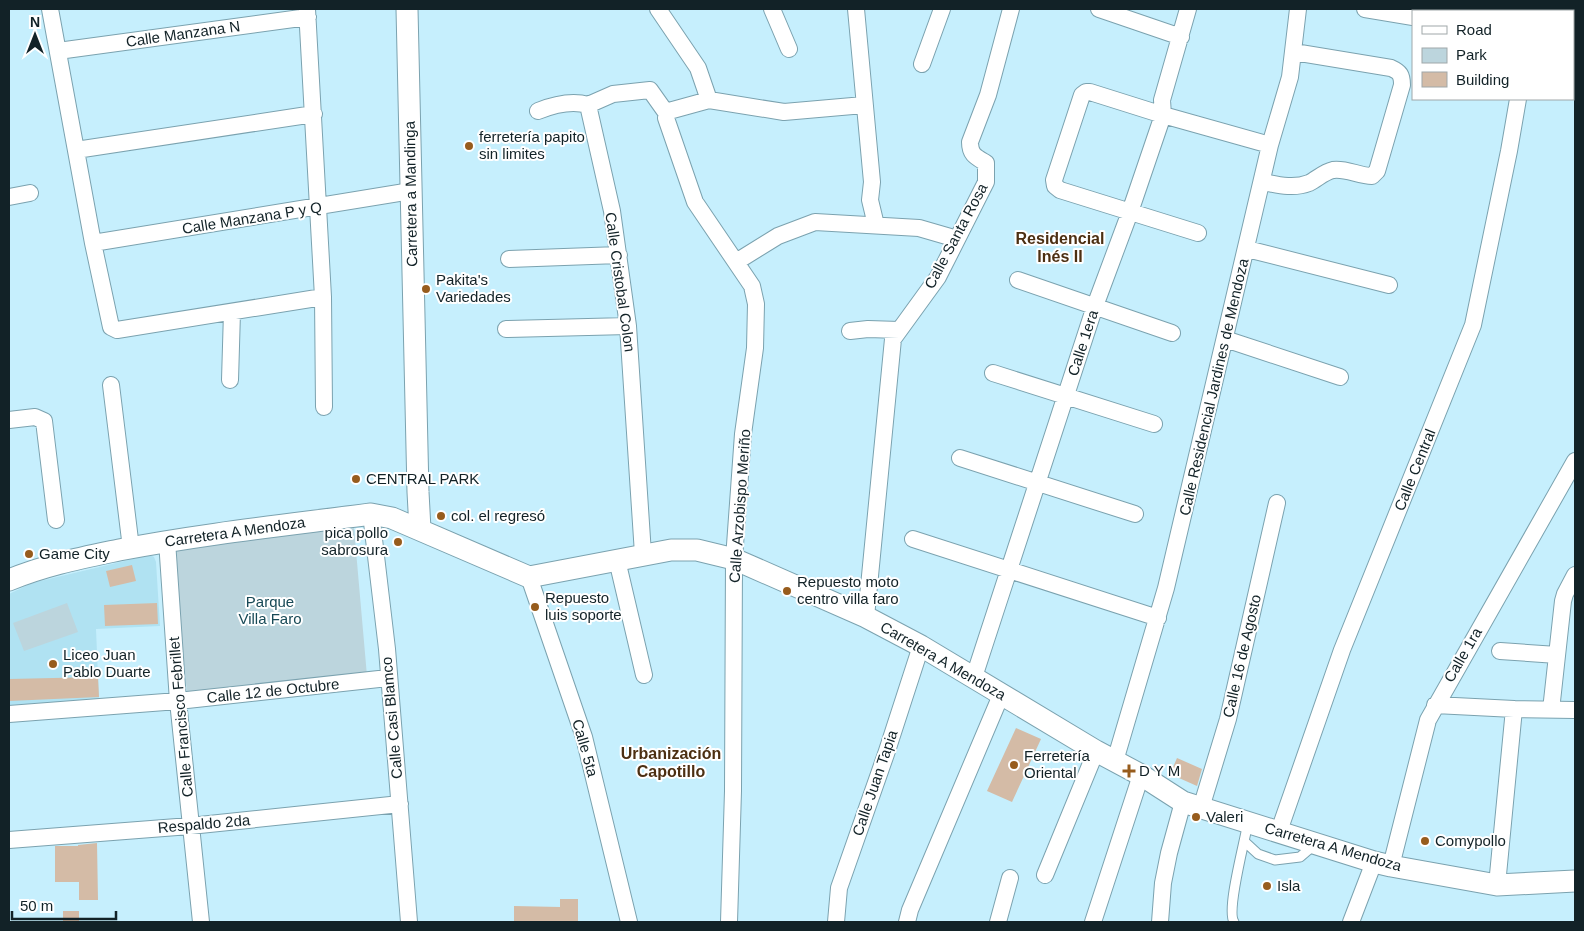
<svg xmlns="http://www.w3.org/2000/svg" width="1584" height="931" font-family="Helvetica,sans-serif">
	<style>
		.built { fill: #b0e2f2 }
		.green { fill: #bcd5dd }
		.building { fill: #d4bba6 }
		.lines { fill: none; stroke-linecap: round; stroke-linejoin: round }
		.service-casing { stroke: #7ba2af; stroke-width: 11 }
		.minor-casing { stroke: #7ba2af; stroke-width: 18 }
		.tertiary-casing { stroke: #7ba2af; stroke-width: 23 }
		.service { stroke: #fff; stroke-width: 9 }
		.minor { stroke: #fff; stroke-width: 16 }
		.tertiary { stroke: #fff; stroke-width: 21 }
		.poi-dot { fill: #975c1d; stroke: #fff; stroke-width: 2 }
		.labels { text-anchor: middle; stroke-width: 4; stroke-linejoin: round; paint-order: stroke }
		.street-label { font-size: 15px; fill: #122227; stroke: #fff }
		.poi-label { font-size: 15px; fill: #122227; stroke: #fff; text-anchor: start }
		.park-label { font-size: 15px; fill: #174956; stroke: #fff }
		.neighbourhood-label { font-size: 16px; font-weight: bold; fill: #4c2f12; stroke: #fff }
	</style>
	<rect width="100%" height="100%" fill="#c6effd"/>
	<path class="built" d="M 150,555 L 154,557 L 156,562 L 160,626 L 96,629 L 99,700 L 9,705 L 9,594 L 32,583 Z"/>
	<path class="green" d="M 354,528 L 367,676 L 187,693 L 173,545 Z
		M 67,603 L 78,632 L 24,651 L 13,623 Z"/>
	<path class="building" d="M 132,565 L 136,581 L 110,587 L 106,571 Z
		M 157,603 L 158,624 L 105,626 L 104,605 Z
		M 98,677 L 99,697 L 9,701 L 9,679 Z
		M 1016,728 L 1041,739 L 1012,802 L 987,791 Z
		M 1177,758 L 1202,769 L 1197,786 L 1170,774 Z
		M 97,843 L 98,900 L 79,900 L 79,882 L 55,882 L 55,846 L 78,846 L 78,845 Z
		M 560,899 L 578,899 L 578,922 L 514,922 L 514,906 L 560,907 Z
		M 63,911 L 79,911 L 79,922 L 63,922 Z"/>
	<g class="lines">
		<g class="service-casing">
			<path id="service" d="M 1245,842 L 1258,854 L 1275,860 L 1300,857 L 1314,845
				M 1234,922 C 1226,910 1245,841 1248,822"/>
		</g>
		<g class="minor-casing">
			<path id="minor" d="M 50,9 L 93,243 L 111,327 L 117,330 L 323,297
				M 307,9 L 323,297 L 324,407
				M 658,9 L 698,68 L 709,100
				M 772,9 L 789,49
				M 856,9 L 872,182 L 870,200 L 876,225
				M 1099,9 L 1181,37
				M 1365,9 L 1413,17
				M 1527,9 L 1527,11
				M 58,51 L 308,17
				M 922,64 L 942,9
				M 538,111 C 553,105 571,100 588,105
				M 667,114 L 666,118 L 695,202 L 752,286 L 756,304 L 755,348 L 743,434 L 734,559 L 733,791 L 729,922
				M 667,114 L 669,111 L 709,100 L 784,112 L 864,105
				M 76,150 L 314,114
				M 1263,182 C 1278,185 1294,189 1309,183 C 1317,179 1324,172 1333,170 C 1346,168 1359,176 1372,176 L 1377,171 L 1402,85 C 1402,75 1400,72 1391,68 L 1294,52
				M 9,197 L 30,193
				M 1198,233 L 1060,190 L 1055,186 L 1054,180 L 1082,95 L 1086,92 L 1090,92 L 1163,115 L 1270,145
				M 93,243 L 411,191
				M 1247,249 L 1389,285
				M 509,259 L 619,255
				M 736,262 L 778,236 L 815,222 L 919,228 L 957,239
				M 1018,280 L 1172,333
				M 506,329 L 628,326
				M 850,331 L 868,329 L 899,330
				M 1225,339 L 1340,377
				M 993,373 L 1154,424
				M 230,380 L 232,312
				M 111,385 L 131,548
				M 9,420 L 35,417 L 44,421 L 56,520
				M 960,458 L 1135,514
				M 371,514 L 387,649 L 409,922
				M 913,539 L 1158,618
				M 167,541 L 178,701 L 201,922
				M 643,554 L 628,326 L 612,211 L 588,105 L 613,94 L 650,90 L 667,114
				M 617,560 L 644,675
				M 529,577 L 584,737 L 629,922
				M 866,617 L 893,339 L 938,277 L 986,182 L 986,163 C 976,157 970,155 970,142 L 988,95 L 1011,9
				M 1500,651 L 1557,655
				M 974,677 L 1095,306 L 1130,212 L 1163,115 L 1162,100 L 1188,9
				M 1435,705 L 1514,709 L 1575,710
				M 1551,710 L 1563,601 L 1565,594 L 1575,575
				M 9,714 L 178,701 L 388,678
				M 1115,761 L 1166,588 L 1270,145 L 1290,77 L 1298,9
				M 1201,808 L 1228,719 L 1277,503
				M 1279,831 L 1342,650 L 1473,325 L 1509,151 L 1518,99
				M 9,840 L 190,826 L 400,804
				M 1391,866 L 1428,720 L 1575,461
				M 1045,875 L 1096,751
				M 1497,885 L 1514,709
				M 836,922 L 839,888 L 886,754 L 921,646
				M 907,922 L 910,910 L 1001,695
				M 998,922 L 1010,878
				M 1093,922 L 1141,775
				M 1160,922 L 1163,883 L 1169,853 L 1183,802
				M 1351,922 L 1374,862"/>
		</g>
		<g class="tertiary-casing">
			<path id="tertiary" d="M 407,9 L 418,492 L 420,529
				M 9,580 C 45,565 81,558 119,550 C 202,534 287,525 371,514 L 392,518 L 529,577 L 671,550 L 697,550 L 734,559 L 866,617 L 921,646 L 1096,751 L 1141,775 L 1183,802 L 1374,862 L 1391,866 L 1497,885 L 1575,881"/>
		</g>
		<use href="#service" class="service"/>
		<use href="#minor" class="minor"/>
		<use href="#tertiary" class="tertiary"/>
	</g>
	<g class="poi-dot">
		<circle cx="469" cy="146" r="5"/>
		<circle cx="426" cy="289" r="5"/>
		<circle cx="356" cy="479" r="5"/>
		<circle cx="441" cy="516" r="5"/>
		<circle cx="398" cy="542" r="5"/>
		<circle cx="29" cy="554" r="5"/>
		<circle cx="787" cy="591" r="5"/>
		<circle cx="535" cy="607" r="5"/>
		<circle cx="53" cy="664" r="5"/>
		<circle cx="1014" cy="765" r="5"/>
		<path d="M1126.5 763.5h5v5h5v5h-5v5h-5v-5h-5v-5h5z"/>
		<circle cx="1196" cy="817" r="5"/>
		<circle cx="1425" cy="841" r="5"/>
		<circle cx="1267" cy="886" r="5"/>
	</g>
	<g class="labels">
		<g class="street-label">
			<text transform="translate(183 34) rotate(-8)" y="5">Calle Manzana N</text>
			<text transform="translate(411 194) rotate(-91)" y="5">Carretera a Mandinga</text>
			<text transform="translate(252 218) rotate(-9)" y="5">Calle Manzana P y Q</text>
			<text transform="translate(956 236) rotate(-62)" y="5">Calle Santa Rosa</text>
			<text transform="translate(620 282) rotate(82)" y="5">Calle Cristobal Colon</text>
			<text transform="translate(1083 343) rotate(-72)" y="5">Calle 1era</text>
			<text transform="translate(1214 387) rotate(-77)" y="5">Calle Residencial Jardines de Mendoza</text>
			<text transform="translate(1415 470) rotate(-68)" y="5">Calle Central</text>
			<text transform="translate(740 506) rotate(-86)" y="5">Calle Arzobispo Meriño</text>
			<text transform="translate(235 532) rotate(-8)" y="5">Carretera A Mendoza</text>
			<text transform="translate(1463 655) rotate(-60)" y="5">Calle 1ra</text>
			<text transform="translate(1242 656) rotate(-77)" y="5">Calle 16 de Agosto</text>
			<text transform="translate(943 661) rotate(30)" y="5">Carretera A Mendoza</text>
			<text transform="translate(273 691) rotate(-6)" y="5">Calle 12 de Octubre</text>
			<text transform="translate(181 717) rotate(-95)" y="5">Calle Francisco Febrillet</text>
			<text transform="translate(392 718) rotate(-95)" y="5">Calle Casi Blamco</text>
			<text transform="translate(585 748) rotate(74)" y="5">Calle 5ta</text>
			<text transform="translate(875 783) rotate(-71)" y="5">Calle Juan Tapia</text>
			<text transform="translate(204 824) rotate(-5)" y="5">Respaldo 2da</text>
			<text transform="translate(1333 847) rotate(16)" y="5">Carretera A Mendoza</text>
		</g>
		<g class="poi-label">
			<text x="479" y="142">ferretería papito<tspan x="479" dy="17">sin limites</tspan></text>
			<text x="436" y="285">Pakita's<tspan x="436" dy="17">Variedades</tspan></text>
			<text x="366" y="484">CENTRAL PARK</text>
			<text x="451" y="521">col. el regresó</text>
			<text x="388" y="538" text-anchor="end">pica pollo<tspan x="388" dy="17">sabrosura</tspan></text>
			<text x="39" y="559">Game City</text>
			<text x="797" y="587">Repuesto moto<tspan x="797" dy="17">centro villa faro</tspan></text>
			<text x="545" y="603">Repuesto<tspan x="545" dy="17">luis soporte</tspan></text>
			<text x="63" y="660">Liceo Juan<tspan x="63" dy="17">Pablo Duarte</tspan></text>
			<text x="1024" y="761">Ferretería<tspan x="1024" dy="17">Oriental</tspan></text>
			<text x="1139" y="776">D Y M</text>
			<text x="1206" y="822">Valeri</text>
			<text x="1435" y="846">Comypollo</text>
			<text x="1277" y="891">Isla</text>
		</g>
		<g class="park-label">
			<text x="270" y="607">Parque<tspan x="270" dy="17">Villa Faro</tspan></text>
		</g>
		<g class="neighbourhood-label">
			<text x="1060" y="244">Residencial<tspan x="1060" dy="18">Inés II</tspan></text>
			<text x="671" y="759">Urbanización<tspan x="671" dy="18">Capotillo</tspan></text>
		</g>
	</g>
	<rect width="1584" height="931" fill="none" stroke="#122227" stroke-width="20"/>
	<rect x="1412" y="10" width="162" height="90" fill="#ffffff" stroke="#a0a7a9"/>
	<rect x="1422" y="26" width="25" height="8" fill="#ffffff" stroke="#a0a7a9"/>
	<text x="1456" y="35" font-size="15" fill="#122227">Road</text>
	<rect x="1422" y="48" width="25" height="15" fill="#bcd5dd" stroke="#a0a7a9"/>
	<text x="1456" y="60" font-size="15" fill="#122227">Park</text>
	<rect x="1422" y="72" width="25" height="15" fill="#d4bba6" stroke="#a0a7a9"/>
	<text x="1456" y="85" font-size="15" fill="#122227">Building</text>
	<g transform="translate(35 35)" stroke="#ffffff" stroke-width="4" paint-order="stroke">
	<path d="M0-4L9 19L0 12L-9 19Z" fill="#122227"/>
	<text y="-8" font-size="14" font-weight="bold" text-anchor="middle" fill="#122227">N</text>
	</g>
	<path d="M12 911v8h104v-8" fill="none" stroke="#122227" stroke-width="2.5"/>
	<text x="20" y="911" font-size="15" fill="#122227" stroke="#ffffff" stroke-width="4" paint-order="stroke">50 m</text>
</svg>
